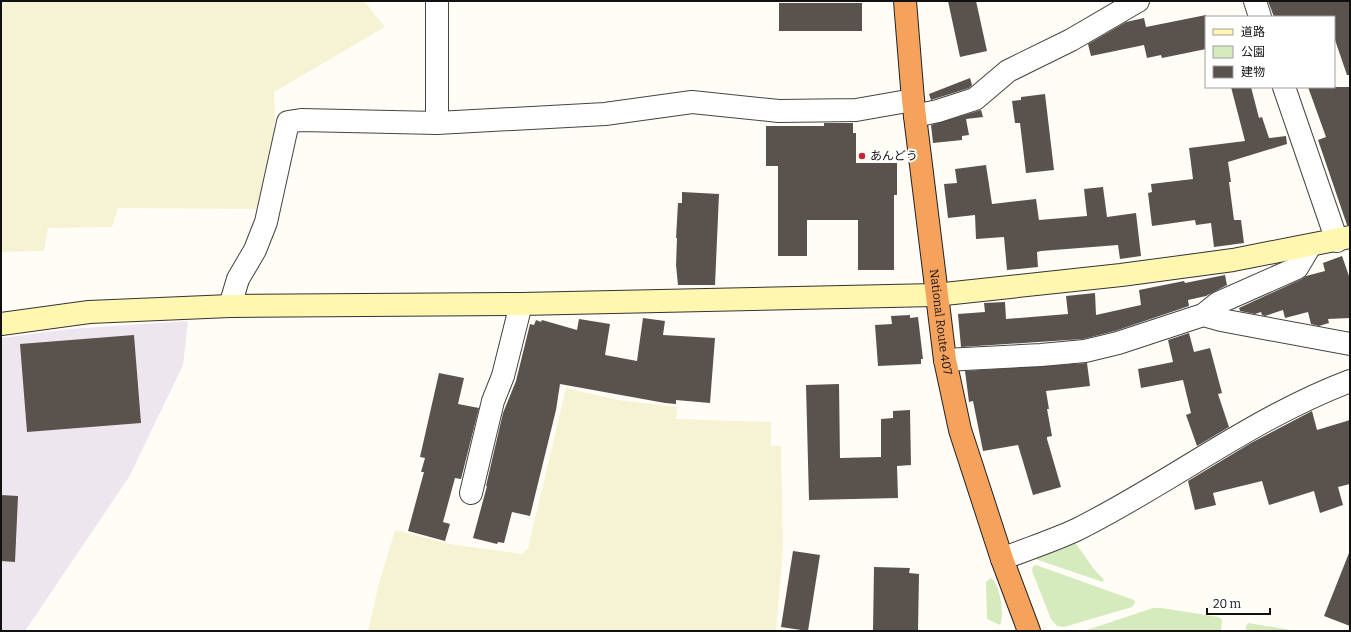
<svg xmlns="http://www.w3.org/2000/svg" width="1351" height="632" font-family="Bitter,'Noto Sans JP',serif">
	<style>
		.industrial { fill: #eee6ef }
		.farmland { fill: #f6f3d4 }
		.green { fill: #d5ebbd }
		.building { fill: #5a524d }
		.lines { fill: none; stroke-linecap: round; stroke-linejoin: round }
		.street-casing { stroke: #444; stroke-width: 24 }
		.secondary-casing { stroke: #333; stroke-width: 24 }
		.highway-casing { stroke: #222; stroke-width: 24 }
		.street { stroke: #fff; stroke-width: 22 }
		.secondary { stroke: #fff6b0; stroke-width: 22 }
		.highway { stroke: #f5a25d; stroke-width: 22 }
		.poi-dot { fill: #c4262e; stroke: #fff; stroke-width: 1.5 }
		.labels { text-anchor: middle; stroke-width: 4; stroke-linejoin: round; paint-order: stroke }
		.poi-label { font-size: 12px; fill: #111; stroke: #fff; text-anchor: start }
		.street-label { font-size: 12px; fill: #111; stroke: #fff }
	</style>
	<rect width="100%" height="100%" fill="#fffdf5"/>
	<path class="industrial" d="M 188,321 L 183,365 L 129,477 L 25,631 L 1,631 L 1,338 L 69,329 Z"/>
	<path class="farmland" d="M 1,1 L 364,1 L 385,27 L 274,92 L 275,120 L 266,181 L 256,209 L 118,208 L 112,227 L 48,228 L 44,251 L 1,252 Z
		M 566,388 L 618,400 L 677,407 L 676,419 L 771,422 L 771,446 L 781,446 L 783,550 L 776,631 L 368,631 L 378,587 L 395,530 L 449,544 L 522,554 L 528,548 Z"/>
	<path class="green" d="M 1072,538 L 1093,568 L 1104,580 L 1103,582 L 1029,557 Z
		M 1036,565 L 1134,600 L 1135,603 L 1132,607 L 1064,627 L 1057,626 L 1051,619 L 1032,571 L 1033,566 Z
		M 991,578 C 1000,583 1005,617 1000,625 L 987,619 L 986,582 Z
		M 1153,608 L 1162,608 L 1218,617 L 1222,619 L 1221,631 L 1084,631 Z
		M 1248,623 L 1297,631 L 1246,631 L 1246,626 Z"/>
	<path class="building" d="M 948,1 L 976,1 L 987,51 L 960,57 Z
		M 1268,1 L 1350,1 L 1350,75 L 1347,75 L 1334,37 L 1334,17 L 1274,17 Z
		M 779,3 L 862,3 L 862,31 L 779,31 Z
		M 1206,15 L 1206,49 L 1162,58 L 1161,55 L 1147,58 L 1144,45 L 1091,56 L 1088,44 L 1126,22 L 1144,18 L 1146,27 Z
		M 970,78 L 972,85 L 969,88 L 931,100 L 929,94 Z
		M 1231,87 L 1251,87 L 1259,118 L 1262,117 L 1269,138 L 1286,136 L 1287,144 L 1228,162 L 1231,182 L 1229,182 L 1234,220 L 1241,220 L 1244,243 L 1214,247 L 1211,223 L 1196,225 L 1195,220 L 1152,226 L 1148,193 L 1152,192 L 1151,184 L 1193,179 L 1189,148 L 1245,141 Z
		M 1308,87 L 1350,87 L 1350,225 L 1347,225 L 1318,140 L 1326,137 Z
		M 1045,94 L 1054,170 L 1026,173 L 1020,123 L 1015,123 L 1012,101 L 1021,100 L 1021,97 Z
		M 981,110 L 983,117 L 966,119 L 969,135 L 962,136 L 962,140 L 933,143 L 931,125 Z
		M 824,123 L 853,123 L 853,133 L 856,133 L 856,163 L 897,163 L 897,195 L 894,195 L 894,270 L 858,270 L 858,220 L 807,220 L 807,256 L 778,256 L 778,166 L 766,166 L 766,126 L 824,126 Z
		M 986,165 L 992,204 L 1036,199 L 1039,220 L 1087,216 L 1084,189 L 1103,187 L 1107,217 L 1136,213 L 1141,256 L 1120,259 L 1118,245 L 1041,251 L 1037,252 L 1038,267 L 1007,270 L 1004,237 L 976,239 L 975,215 L 948,218 L 944,184 L 957,183 L 955,169 Z
		M 682,192 L 719,194 L 715,285 L 678,285 L 676,265 L 677,238 L 676,238 L 678,203 L 682,203 Z
		M 1342,256 L 1350,279 L 1350,318 L 1328,319 L 1329,323 L 1319,326 L 1311,324 L 1308,312 L 1285,318 L 1283,310 L 1265,316 L 1262,315 L 1261,312 L 1255,314 L 1240,311 L 1239,308 L 1302,279 L 1306,276 L 1325,271 L 1323,263 Z
		M 1225,275 L 1227,285 L 1206,296 L 1188,300 L 1189,306 L 1115,331 L 1083,339 L 961,347 L 958,314 L 985,312 L 984,303 L 1005,302 L 1006,319 L 1068,314 L 1066,296 L 1095,293 L 1096,315 L 1141,305 L 1139,290 L 1184,281 L 1185,283 Z
		M 910,315 L 910,318 L 918,317 L 923,359 L 921,359 L 921,364 L 878,366 L 875,325 L 892,324 L 891,316 Z
		M 643,318 L 665,321 L 663,335 L 715,338 L 710,403 L 676,400 L 676,404 L 665,403 L 560,384 L 556,410 L 530,516 L 512,512 L 504,543 L 498,542 L 497,544 L 473,538 L 487,486 L 486,486 L 503,413 L 516,381 L 530,324 L 534,325 L 536,320 L 541,322 L 542,320 L 577,330 L 579,319 L 610,324 L 605,355 L 637,361 Z
		M 1189,333 L 1194,352 L 1210,348 L 1222,393 L 1218,394 L 1229,427 L 1197,446 L 1186,415 L 1191,413 L 1183,380 L 1141,388 L 1138,369 L 1173,362 L 1168,340 Z
		M 134,335 L 141,423 L 27,432 L 20,344 Z
		M 1087,363 L 1090,386 L 1046,391 L 1049,409 L 1047,409 L 1052,436 L 1047,437 L 1047,439 L 1061,487 L 1033,495 L 1018,445 L 983,451 L 973,401 L 969,402 L 965,371 Z
		M 439,373 L 464,378 L 458,404 L 479,408 L 461,479 L 455,478 L 443,522 L 450,524 L 445,541 L 408,531 L 424,472 L 421,472 L 425,458 L 420,457 Z
		M 839,384 L 840,458 L 881,457 L 881,419 L 893,418 L 893,411 L 910,410 L 911,465 L 897,466 L 898,498 L 809,500 L 806,385 Z
		M 1312,411 L 1317,430 L 1350,420 L 1350,484 L 1338,487 L 1343,505 L 1320,513 L 1314,491 L 1269,505 L 1262,481 L 1213,493 L 1216,505 L 1195,510 L 1188,481 L 1251,443 Z
		M 1,495 L 18,496 L 15,562 L 1,561 Z
		M 793,551 L 820,555 L 808,631 L 781,627 Z
		M 1349,553 L 1350,553 L 1350,626 L 1324,616 Z
		M 874,567 L 910,568 L 909,573 L 919,574 L 918,631 L 873,631 Z"/>
	<g class="lines">
		<g class="street-casing">
			<path id="street" d="M 1255,1 L 1260,17
				M 1284,87 L 1337,241
				M 915,116 L 938,111 L 975,99 L 1008,71 L 1071,40 L 1138,1
				M 437,123 L 437,1
				M 230,306 L 238,279 L 255,250 L 266,222 L 288,122 L 301,120 L 437,123 L 605,114 L 692,102 L 779,111 L 856,110 L 913,100
				M 1203,315 L 1218,303 L 1297,268 L 1310,246
				M 945,360 L 1041,355 L 1085,351 L 1118,343 L 1203,315 L 1221,320 L 1350,344
				M 471,493 L 493,401 L 503,376 L 521,304
				M 1002,559 C 1027,549 1052,541 1076,530 C 1169,484 1252,418 1350,381"/>
		</g>
		<g class="secondary-casing">
			<path id="secondary" d="M 1,324 L 89,312 L 230,306 L 521,304 L 935,295 L 1121,275 L 1233,260 L 1350,237"/>
		</g>
		<g class="highway-casing">
			<g id="highway">
				<path id="s1" d="M 905,1 L 913,100 L 945,360 L 960,430 L 1002,559 L 1029,631"/>
			</g>
		</g>
		<use href="#street" class="street"/>
		<use href="#secondary" class="secondary"/>
		<use href="#highway" class="highway"/>
	</g>
	<circle class="poi-dot" cx="862" cy="156" r="4"/>
	<g class="labels">
		<g class="poi-label">
			<text x="870" y="160">あんどう</text>
		</g>
		<g class="street-label">
			<text dy="4" stroke="none"><textPath href="#s1" startOffset="323">National Route 407</textPath></text>
		</g>
	</g>
	<rect width="1351" height="632" fill="none" stroke="#111111" stroke-width="4"/>
	<rect x="1205" y="16" width="130" height="72" fill="#ffffff" stroke="#a0a0a0"/>
	<rect x="1213" y="29" width="20" height="6" fill="#fff6b0" stroke="#a0a0a0"/>
	<text x="1241" y="36" font-size="12" fill="#111111">道路</text>
	<rect x="1213" y="46" width="20" height="12" fill="#d5ebbd" stroke="#a0a0a0"/>
	<text x="1241" y="56" font-size="12" fill="#111111">公園</text>
	<rect x="1213" y="66" width="20" height="12" fill="#5a524d" stroke="#a0a0a0"/>
	<text x="1241" y="76" font-size="12" fill="#111111">建物</text>
	<path d="M1207 608v6h63v-6" fill="none" stroke="#111111" stroke-width="2"/>
	<text x="1213" y="608" font-size="12" fill="#111111" stroke="#ffffff" stroke-width="3" paint-order="stroke">20 m</text>
</svg>
